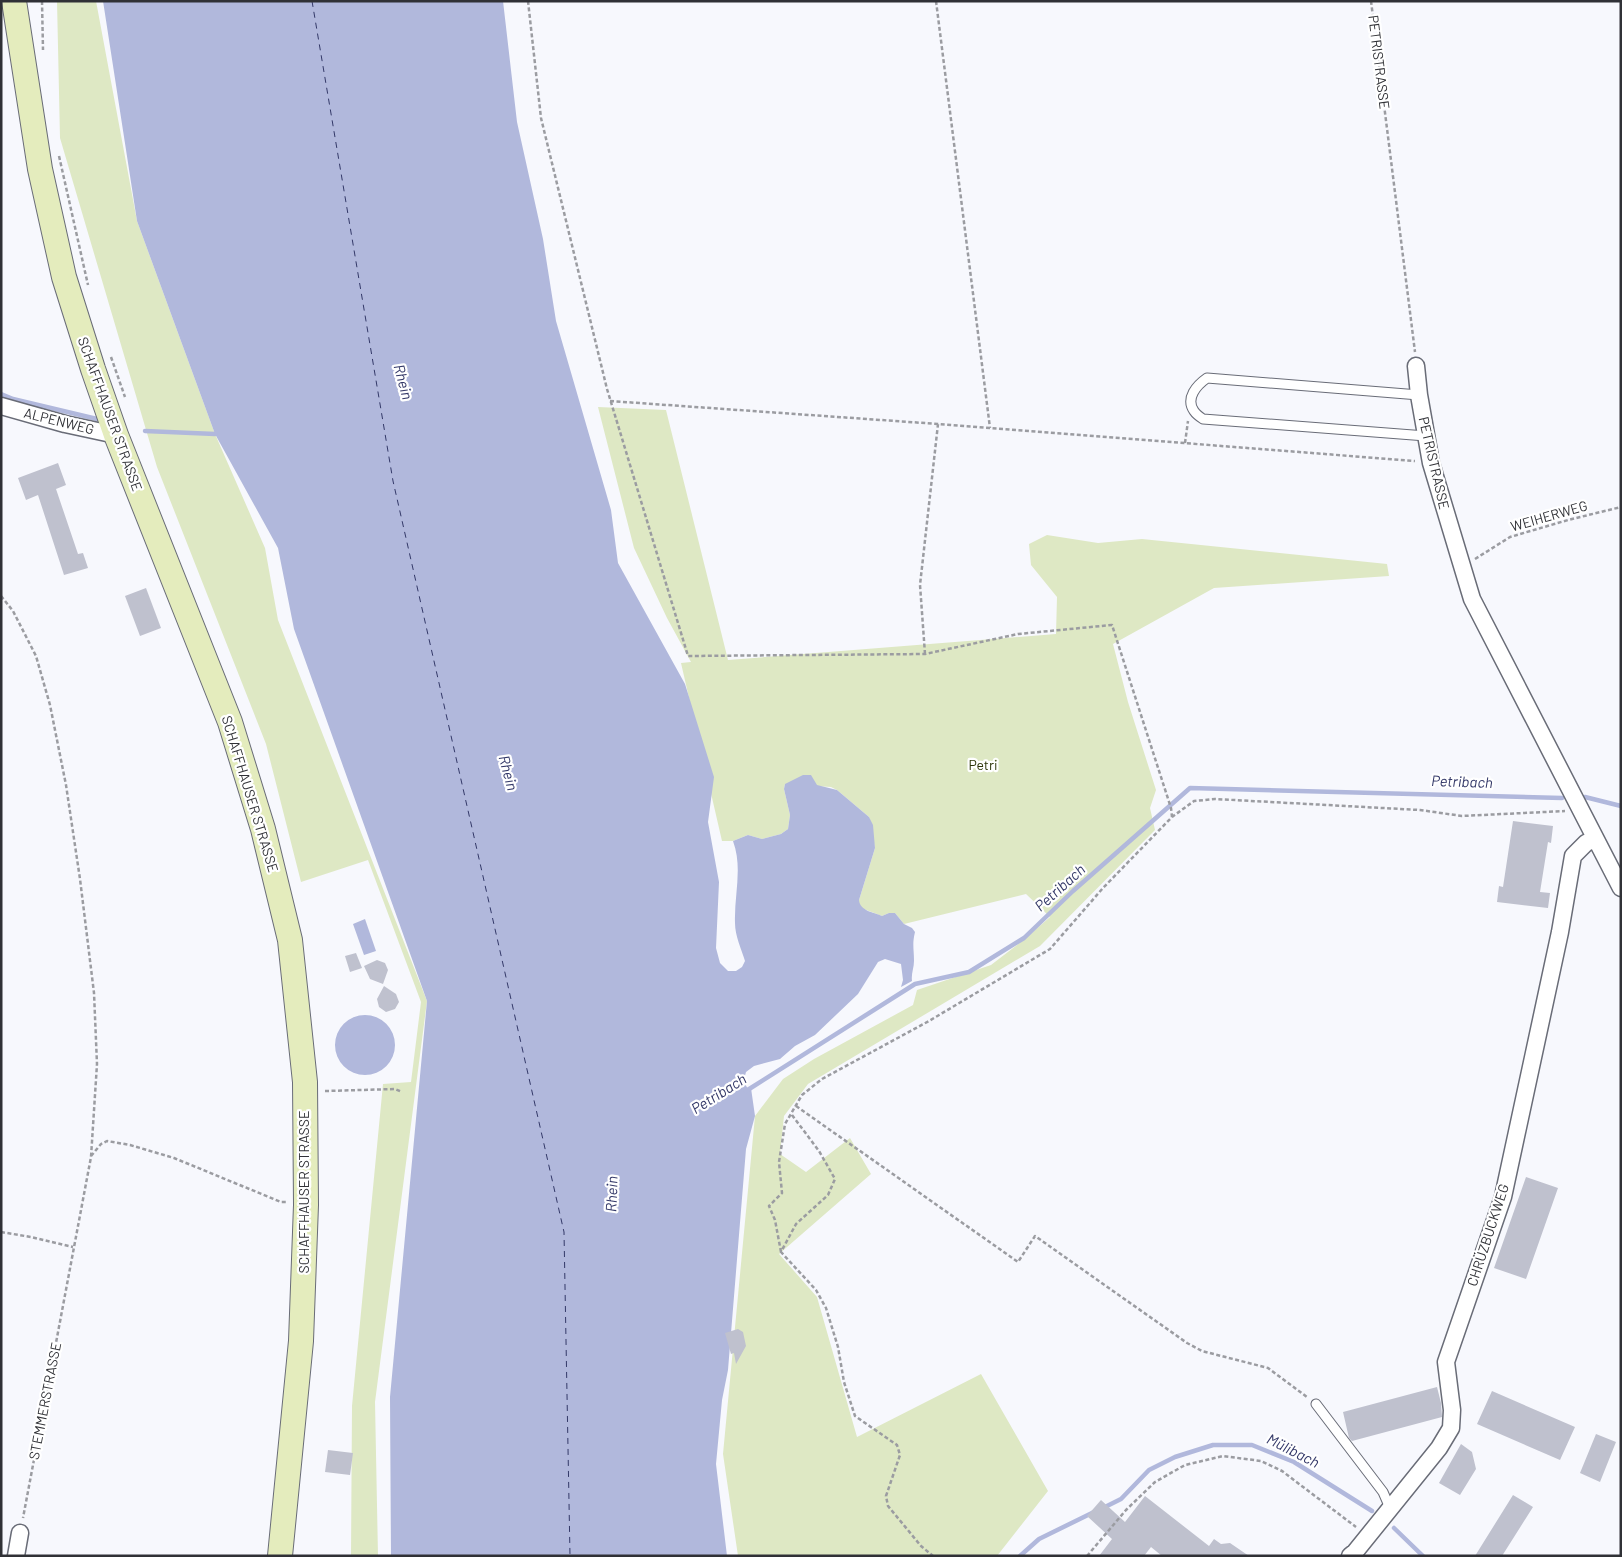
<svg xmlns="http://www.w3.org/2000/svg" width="1622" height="1557" font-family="Barlow,sans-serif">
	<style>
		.green { fill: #dee8c4 }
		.water { fill: #b1b8dc }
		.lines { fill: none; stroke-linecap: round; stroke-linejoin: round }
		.stream { stroke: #b1b8dc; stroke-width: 4.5 }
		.ferry { stroke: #333868; stroke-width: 1; stroke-dasharray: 6 5; stroke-linecap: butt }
		.building { fill: #bfc1ce }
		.service-casing { stroke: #696c77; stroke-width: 11 }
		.minor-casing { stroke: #696c77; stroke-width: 19 }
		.secondary-casing { stroke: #696c77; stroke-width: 26 }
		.path { stroke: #9b9ca1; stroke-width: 2.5; stroke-dasharray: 4 2.5; stroke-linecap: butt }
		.service { stroke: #fff; stroke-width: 9 }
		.minor { stroke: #fff; stroke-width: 16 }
		.secondary { stroke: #e4ecbd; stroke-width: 24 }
		.labels { text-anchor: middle; stroke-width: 4.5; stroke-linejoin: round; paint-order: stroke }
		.street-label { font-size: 14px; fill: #303136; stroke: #fff }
		.park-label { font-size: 14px; fill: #2b3407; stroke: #fff }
		.water-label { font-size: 15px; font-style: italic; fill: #333868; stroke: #fff }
	</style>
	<rect width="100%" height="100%" fill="#f7f8fd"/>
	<path class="green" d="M 57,1 L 96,1 L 137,221 L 215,434 L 265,548 L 278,620 L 427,1001 L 375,1402 L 378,1556 L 351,1556 L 352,1406 L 383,1084 L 411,1082 L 421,1002 L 368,860 L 301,882 L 266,744 L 157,467 L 60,138 Z
		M 598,407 L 666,410 L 728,660 L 1056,634 L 1057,597 L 1031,565 L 1029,544 L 1047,535 L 1098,543 L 1142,539 L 1387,564 L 1389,576 L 1214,588 L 1113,644 L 1128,702 L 1156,790 L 1150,808 L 1155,830 L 1040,946 L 808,1084 L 784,1116 L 780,1154 L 806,1172 L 850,1138 L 871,1174 L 779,1254 L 817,1297 L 857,1437 L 981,1374 L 1048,1491 L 997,1556 L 738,1556 L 723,1454 L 755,1116 L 783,1079 L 814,1059 L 913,1005 L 917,990 L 991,965 L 1026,938 L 1050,917 L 1026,894 L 904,924 L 895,913 L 889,913 L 882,916 L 861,908 L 859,905 L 859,900 L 875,848 L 869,817 L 837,790 L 831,787 L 785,784 L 784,789 L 790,815 L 788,829 L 781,834 L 762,839 L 748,835 L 733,841 L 722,841 L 681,663 L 691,662 L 667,618 L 634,548 Z"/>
	<path class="water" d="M 103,1 L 503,1 L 517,122 L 543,239 L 556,321 L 611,510 L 618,563 L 685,684 L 714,777 L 708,822 L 719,882 L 716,948 L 720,963 L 728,971 L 736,971 L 742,967 L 745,961 C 741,948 735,936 735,923 C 734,895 743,868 733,841 L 748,835 L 762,839 L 781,834 L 788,829 L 790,815 L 784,789 L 785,784 L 803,775 L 811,775 L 817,785 L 837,790 L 869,817 L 873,825 L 875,848 L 859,900 C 860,911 873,912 882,916 L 889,913 L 895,913 L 904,924 L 912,928 L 915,932 C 912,944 914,949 914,961 C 914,968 911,974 912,981 L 901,987 L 903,980 L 901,964 L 885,959 L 878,962 L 858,994 L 815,1035 L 795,1046 L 780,1059 L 754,1066 L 746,1072 C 744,1078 744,1085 749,1090 L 751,1088 L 755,1116 L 746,1149 L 728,1370 L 722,1400 L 716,1464 L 727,1556 L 391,1556 L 390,1397 L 427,1001 L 294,629 L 278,548 L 215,434 L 137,221 Z
		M 365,919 L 376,951 L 364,955 L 353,924 Z
		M335 1045a30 30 0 1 1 60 0a30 30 0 1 1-60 0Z"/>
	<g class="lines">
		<path class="stream" d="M 1,394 L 13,399 L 97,419
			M 145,431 L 215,434
			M 1585,797 L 1621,806
			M 746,1091 L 915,984 L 969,972 L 1024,938 L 1073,891 L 1190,788 L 1562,798
			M 1103,1508 L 1121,1499 L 1149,1470 L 1175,1457 L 1213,1445 L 1252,1445 L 1294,1462 L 1372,1511
			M 1394,1528 L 1423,1556
			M 1020,1556 L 1039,1539 L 1094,1512"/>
		<path class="ferry" d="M 312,1 L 393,481 L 564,1232 L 570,1556"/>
	</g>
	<path class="building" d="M 58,463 L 66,485 L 56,489 L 78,554 L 83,553 L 88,568 L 64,575 L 38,495 L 26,500 L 18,478 Z
		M 146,588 L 161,628 L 140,636 L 125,596 Z
		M 1513,821 L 1553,826 L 1551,843 L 1548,842 L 1540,892 L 1550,893 L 1548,908 L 1497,902 L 1499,886 L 1503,887 Z
		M 356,953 L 362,968 L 350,972 L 345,956 Z
		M 377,960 L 385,963 L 388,970 L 383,984 L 370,979 L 364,966 Z
		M 384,986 L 396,994 L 399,1002 L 395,1009 L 386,1012 L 379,1007 L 377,999 Z
		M 1526,1177 L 1558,1188 L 1526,1279 L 1494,1268 Z
		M 738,1329 L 743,1332 L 746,1346 L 736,1364 L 734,1353 L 731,1354 L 725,1333 Z
		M 1437,1387 L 1441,1403 L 1442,1417 L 1352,1441 L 1349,1438 L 1343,1412 Z
		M 1492,1391 L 1575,1427 L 1560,1460 L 1477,1424 Z
		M 1596,1434 L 1616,1442 L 1600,1482 L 1580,1473 Z
		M 1461,1444 L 1472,1452 L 1476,1469 L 1460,1495 L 1439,1483 Z
		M 328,1450 L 353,1453 L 350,1475 L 325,1472 Z
		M 1513,1495 L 1533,1507 L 1502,1556 L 1475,1556 Z
		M 1145,1496 L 1209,1546 L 1214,1539 L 1221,1544 L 1230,1543 L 1249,1556 L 1162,1556 L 1151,1547 L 1144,1556 L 1099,1556 L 1112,1539 L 1087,1516 L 1101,1500 L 1125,1522 Z"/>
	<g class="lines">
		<g class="service-casing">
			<path id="service" d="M 1419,395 L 1207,378 C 1197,385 1185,398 1194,411 C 1196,414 1200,417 1203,419 L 1426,436
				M 1316,1404 L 1383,1492 L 1390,1508"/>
		</g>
		<g class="minor-casing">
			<path id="minor" d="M 1416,366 L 1419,395 L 1431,463 L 1472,599 L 1621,888
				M 1,406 L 65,424 L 116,435
				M 16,1556 L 20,1533
				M 1350,1556 L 1355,1552 L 1439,1448 L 1451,1428 L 1452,1410 L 1446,1362 L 1503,1197 L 1560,932 L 1573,856 L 1586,843 L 1594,839"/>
		</g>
		<g class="secondary-casing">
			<path id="secondary" d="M 14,1 L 40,169 L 64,277 L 93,369 L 116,435 L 230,722 L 263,829 L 290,940 L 305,1082 L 306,1205 L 301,1341 L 280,1556"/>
		</g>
		<path class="path" d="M 42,1 L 43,50
			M 528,1 L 541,118 L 607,389 L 688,656 L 925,654 L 1018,634 L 1112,625 L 1171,808 L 1172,817
			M 936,1 L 990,428
			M 1371,1 L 1415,352
			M 59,156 L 88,285
			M 111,357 L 125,397
			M 610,401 L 938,424 L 1415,461
			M 1185,443 L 1188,421
			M 1475,559 L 1510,537 L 1568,520 L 1621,507
			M 1,596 L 13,611 L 36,656 L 50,705 L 66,785 L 80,879 L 94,993 L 97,1064 L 91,1157 L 23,1518
			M 925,654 L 920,585 L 938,424
			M 325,1091 L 395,1089 L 402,1092
			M 796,1106 L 1018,1262 L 1035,1236 L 1187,1343 L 1202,1351 L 1268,1368 L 1307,1397
			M 792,1115 L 819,1151 L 835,1179 L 828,1195 L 796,1224 L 781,1252 L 816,1290 L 826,1308 L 838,1347 L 844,1382 L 855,1416 L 897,1445 L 900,1455 L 886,1496 L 888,1506 L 921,1546 L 933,1556
			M 91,1156 L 101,1144 L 107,1141 L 130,1145 L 174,1158 L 281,1202 L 286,1202
			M 1,1232 L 31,1237 L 73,1247
			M 781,1252 L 775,1220 L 769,1206 L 782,1193 L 779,1162 L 785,1124 L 802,1095 L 822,1079 L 929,1021 L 1050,949 L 1103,888 L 1172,817 L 1194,801 L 1215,799 L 1420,810 L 1462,816 L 1565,811
			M 1087,1556 L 1126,1510 L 1155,1482 L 1185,1465 L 1223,1456 L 1261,1461 L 1282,1471 L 1356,1527"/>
		<use href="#service" class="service"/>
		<use href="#minor" class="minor"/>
		<use href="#secondary" class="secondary"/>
	</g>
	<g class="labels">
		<g class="street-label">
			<text transform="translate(1379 62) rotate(83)" y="5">PETRISTRASSE</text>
			<text transform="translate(110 414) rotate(70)" y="5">SCHAFFHAUSER STRASSE</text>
			<text transform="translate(59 421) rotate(14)" y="5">ALPENWEG</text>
			<text transform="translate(1434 463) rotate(77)" y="5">PETRISTRASSE</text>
			<text transform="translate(1549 516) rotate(-16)" y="5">WEIHERWEG</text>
			<text transform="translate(250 794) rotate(73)" y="5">SCHAFFHAUSER STRASSE</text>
			<text transform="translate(304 1192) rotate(-90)" y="5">SCHAFFHAUSER STRASSE</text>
			<text transform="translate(1488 1235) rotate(-72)" y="5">CHRÜZBUCKWEG</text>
			<text transform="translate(45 1401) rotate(-79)" y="5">STEMMERSTRASSE</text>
		</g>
		<g class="park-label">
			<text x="983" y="770">Petri</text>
		</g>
		<g class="water-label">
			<text transform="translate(403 382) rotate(75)" y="5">Rhein</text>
			<text transform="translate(508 773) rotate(75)" y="5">Rhein</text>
			<text transform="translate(1462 782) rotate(2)" y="5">Petribach</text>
			<text transform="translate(1060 888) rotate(-42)" y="5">Petribach</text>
			<text transform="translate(719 1094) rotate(-32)" y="5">Petribach</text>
			<text transform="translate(612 1194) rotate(-88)" y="5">Rhein</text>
			<text transform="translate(1293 1451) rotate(27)" y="5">Mülibach</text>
		</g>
	</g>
	<rect width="1622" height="1557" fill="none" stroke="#303136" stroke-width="5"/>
</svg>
